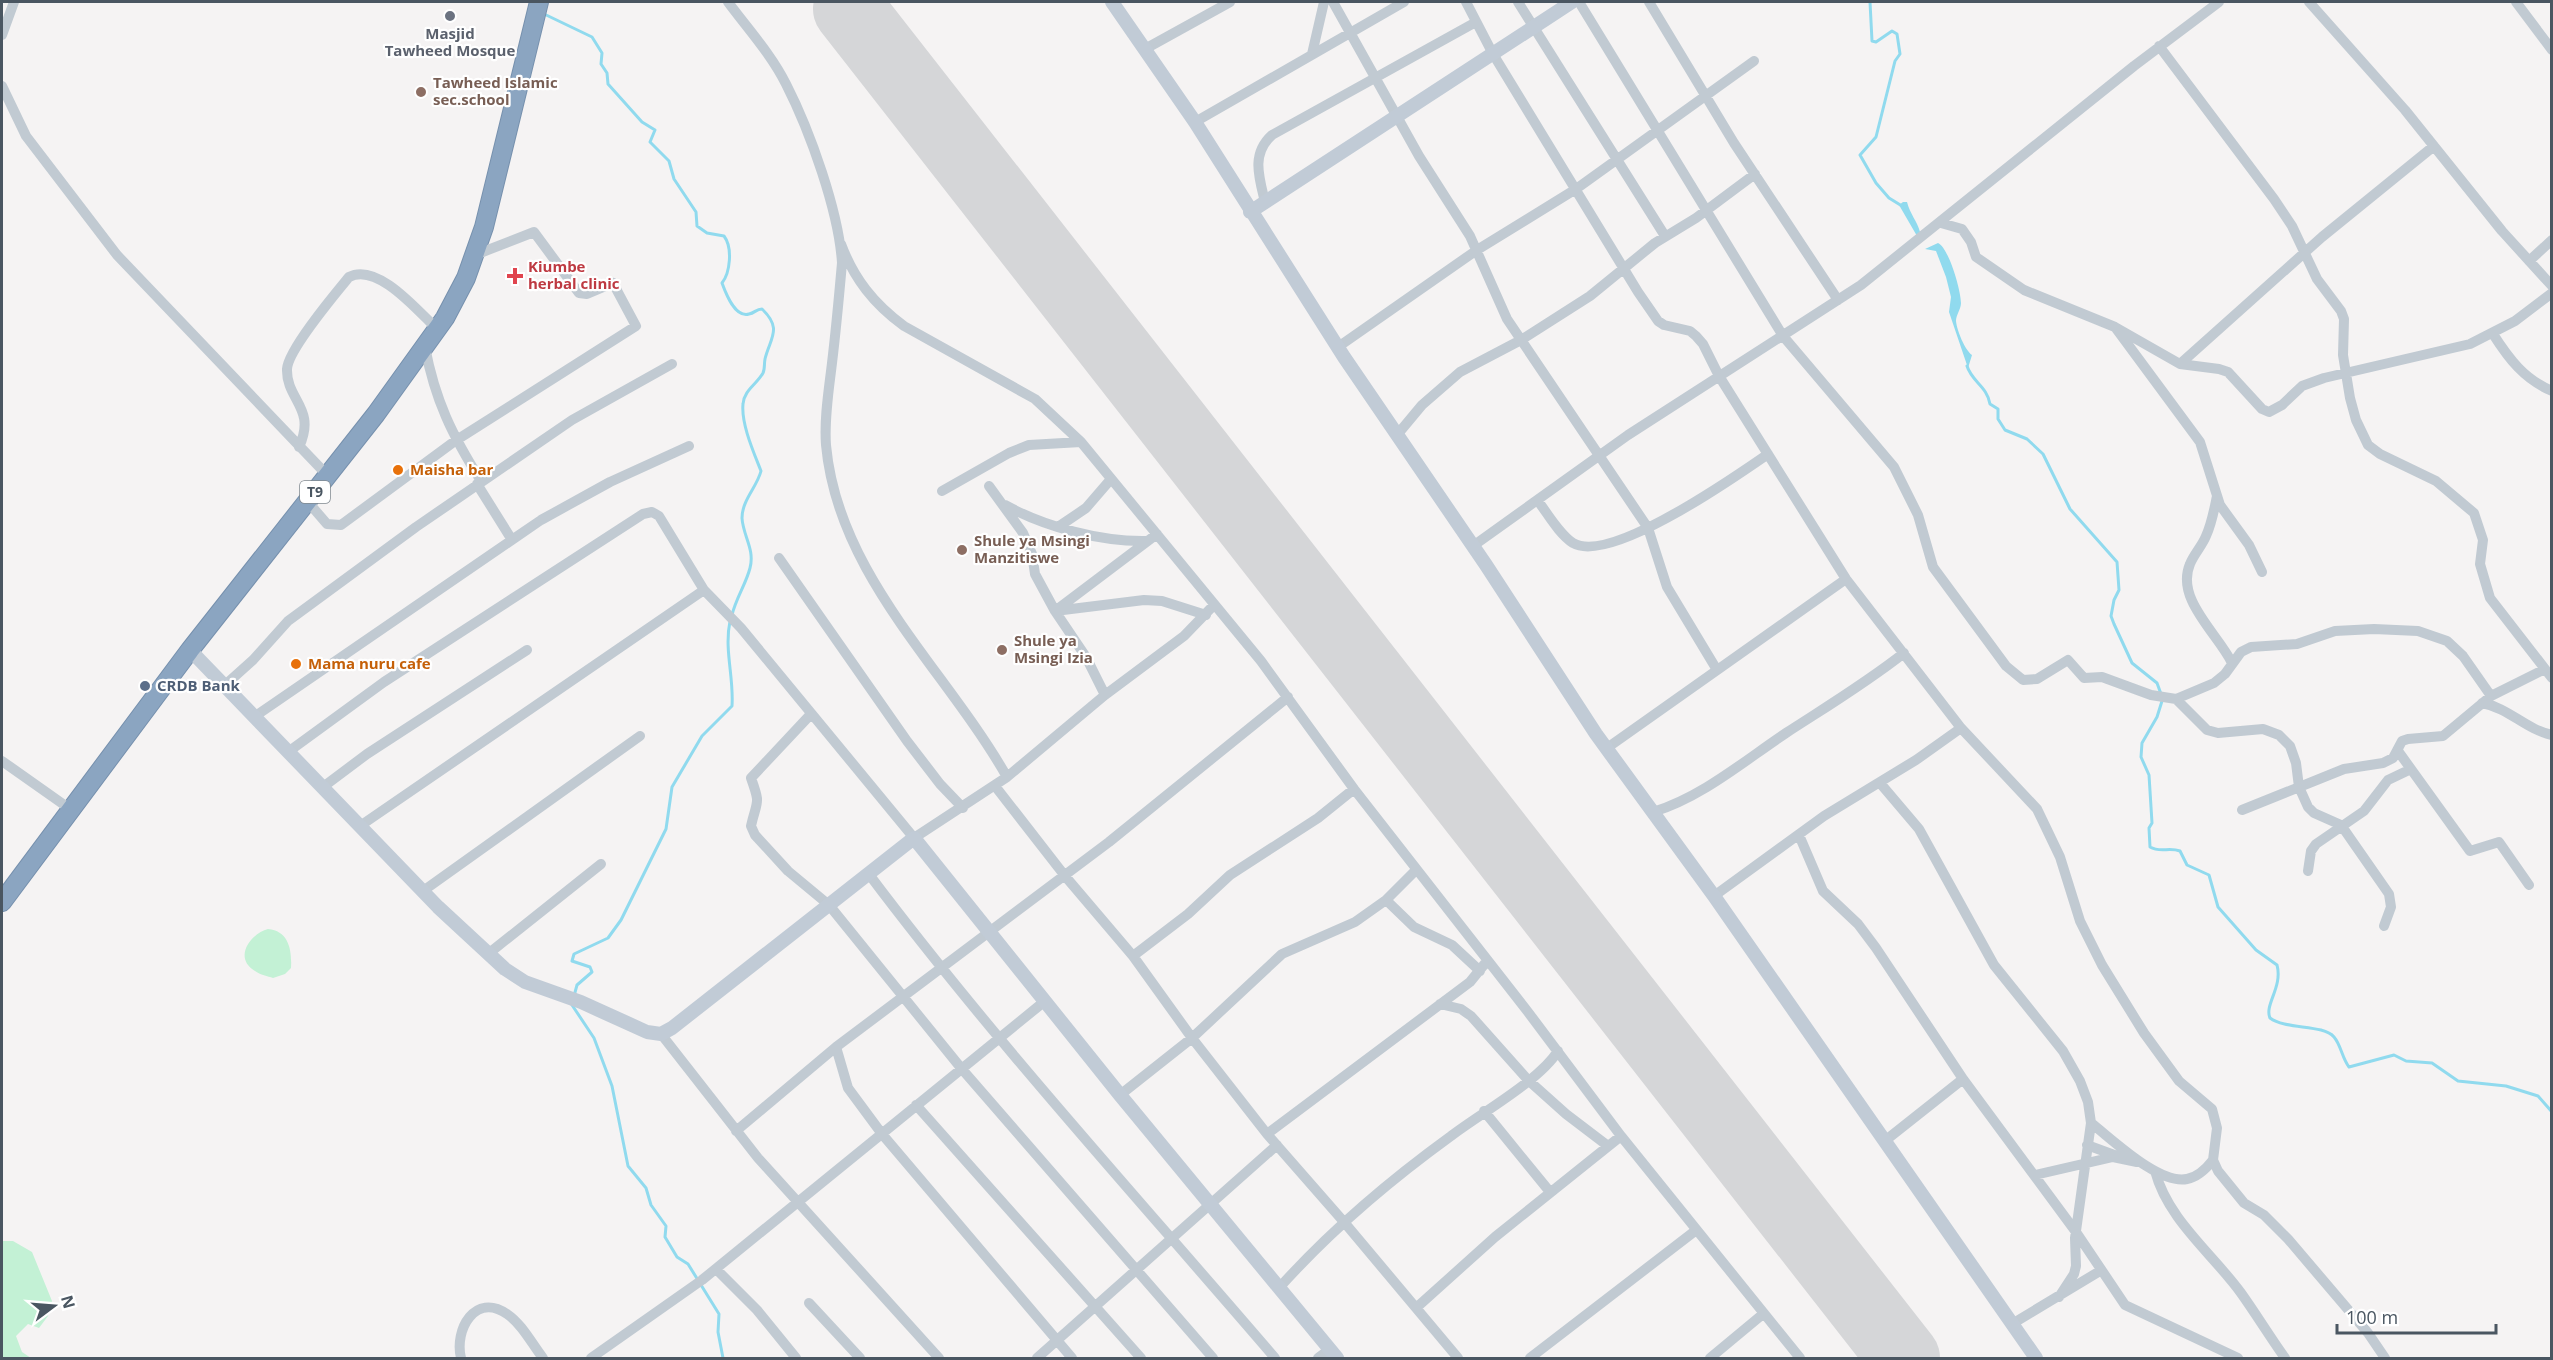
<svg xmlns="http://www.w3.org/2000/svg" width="2553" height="1360" font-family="'Open Sans',sans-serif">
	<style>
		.green { fill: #c3f1d5 }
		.water { fill: #90daee }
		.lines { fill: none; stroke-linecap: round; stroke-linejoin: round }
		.stream { stroke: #90daee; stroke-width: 3 }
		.runway { stroke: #d5d6d8; stroke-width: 72 }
		.highway-casing { stroke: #7690ad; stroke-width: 20 }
		.street { stroke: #c1cad2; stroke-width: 10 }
		.secondary { stroke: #c1cbd6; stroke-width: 14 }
		.highway { stroke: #8ba5c1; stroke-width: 18 }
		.worship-dot { fill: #6b7280; stroke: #fff; stroke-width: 2 }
		.education-dot { fill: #8d6e63; stroke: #fff; stroke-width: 2 }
		.health-dot { fill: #e0444e; stroke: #fff; stroke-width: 2 }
		.food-dot { fill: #e8710a; stroke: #fff; stroke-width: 2 }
		.service-dot { fill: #5c6f8a; stroke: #fff; stroke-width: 2 }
		.labels { text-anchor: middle; stroke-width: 4.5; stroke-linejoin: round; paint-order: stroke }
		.shield { fill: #fff; stroke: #808990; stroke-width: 1.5 }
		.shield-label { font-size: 14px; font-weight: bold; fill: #4a5661 }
		.worship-label { font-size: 15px; font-weight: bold; fill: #5b616d; stroke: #fff }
		.education-label { font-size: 15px; font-weight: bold; fill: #785e54; stroke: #fff; text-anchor: start }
		.health-label { font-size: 15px; font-weight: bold; fill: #be3a42; stroke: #fff; text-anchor: start }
		.food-label { font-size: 15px; font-weight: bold; fill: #c56008; stroke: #fff; text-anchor: start }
		.service-label { font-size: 15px; font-weight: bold; fill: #4e5e75; stroke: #fff; text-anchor: start }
	</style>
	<rect width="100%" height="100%" fill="#f5f3f3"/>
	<path class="green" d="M 268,929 C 289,931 292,950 291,968 L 285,974 L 273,978 C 268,976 260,975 255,971 C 233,958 250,934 268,929 Z
		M 2,1241 L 13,1241 L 32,1252 L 52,1301 L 48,1316 L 39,1328 L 28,1324 L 16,1336 L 22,1352 L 31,1358 L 2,1358 Z"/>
	<path class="water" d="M 1903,202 L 1907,202 C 1910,214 1917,221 1920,232 L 1917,236 L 1899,205 Z
		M 1938,243 C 1949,248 1961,291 1961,303 C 1961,309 1956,315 1956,321 C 1957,331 1965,350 1972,355 L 1968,368 L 1949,312 L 1951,297 L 1946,277 L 1936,251 L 1925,249 Z"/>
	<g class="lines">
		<path class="stream" d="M 1870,2 L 1872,41 L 1876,42 L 1892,31 L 1897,34 L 1900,54 L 1895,61 L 1876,137 L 1860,155 L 1876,183 L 1889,198 L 1902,206
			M 542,13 L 592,37 L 602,53 L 601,64 L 607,73 L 608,84 L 642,122 L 655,130 L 650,142 L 669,161 L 674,179 L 696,212 L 697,226 L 707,233 L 724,236 C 733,248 730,273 722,283 C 726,294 735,318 749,314 C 755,313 756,309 762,309 C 783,329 770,338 765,359 C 764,364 765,369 763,373 C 757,384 744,390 743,404 C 741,424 754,453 761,471 C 757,487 742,500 742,518 C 743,536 755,549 750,568 C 746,584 736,598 732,615
			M 1967,366 C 1972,382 1987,386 1990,404 L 1998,409 L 1998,419 L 2005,430 L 2027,439 L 2043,454 L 2070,509 L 2117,562 L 2119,590 L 2114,600 L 2111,616 L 2114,624 L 2132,663 L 2157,683 L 2161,694
			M 2162,701 L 2157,717 L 2142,743 L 2141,757 L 2149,775 L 2152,823 L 2149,828 L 2150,847 C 2160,853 2169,847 2180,851 L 2187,865 L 2209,875 L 2218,907 L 2256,950 L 2277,965 C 2283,987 2264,1005 2270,1018 C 2286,1030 2323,1024 2334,1037 C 2341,1045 2342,1058 2349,1067 L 2394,1055 L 2406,1061 L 2432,1063 L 2458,1081 L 2506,1086 L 2538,1096 L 2552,1112
			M 574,996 L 577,985 L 592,972 L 590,967 L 572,961 L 574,954 L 608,938 L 621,920 L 666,829 L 672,787 L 702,736 L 732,706 C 734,677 724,650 730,621
			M 572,1005 L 594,1038 L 612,1086 L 628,1166 L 646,1188 L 651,1205 L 666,1226 L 665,1237 L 677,1257 L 688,1264 L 719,1314 L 718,1332 L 723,1358"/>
		<path class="runway" d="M 849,9 L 1904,1358"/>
		<g class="highway-casing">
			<path id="highway" d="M 2,902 L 190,650 L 376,414 L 445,318 L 466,278 L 484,227 L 539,2"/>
		</g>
		<path class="street" d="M 728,2 C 748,29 771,54 786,84 C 810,131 839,212 842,263 C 839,297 836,330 832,363 C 829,389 824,418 826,445 C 838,576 945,668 1007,777
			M 1333,2 L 1419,156 L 1470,236 L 1507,319 L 1648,528 L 1667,587 L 1717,670
			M 1466,2 L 1493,54 L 1638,292 L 1658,321 L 1664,325 L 1690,331 L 1696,336 L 1703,344 L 1719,376 L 1846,579 L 1961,728 L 2037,809 L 2060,857 L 2080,921 L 2102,965 L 2144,1033 L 2179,1081 L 2212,1109 L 2217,1128 L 2213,1160 L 2218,1171 L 2244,1203 L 2264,1215 L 2288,1239 L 2368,1333 L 2385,1358
			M 1518,2 L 1665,236
			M 1579,2 L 1783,336 L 1894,467 L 1918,515 L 1933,567 L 1978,628 L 2006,666 L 2023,680 L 2037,679 L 2068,660 L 2084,678 L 2102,677 L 2151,695 L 2176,699 L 2207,730 L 2218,733 L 2263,729 L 2279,735 L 2290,746 L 2296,763 L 2299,787 L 2308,807 L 2314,813 L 2341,825 L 2389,894 L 2391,907 L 2384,926
			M 1649,2 L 1734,143 L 1838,300
			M 2309,2 L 2405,110 L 2502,231 L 2552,286
			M 2516,2 L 2552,50
			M 2,35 L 14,2
			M 2159,46 L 2274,199 L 2292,226 L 2317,279 L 2341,311 L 2344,319 L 2343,355 L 2350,398 L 2356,420 L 2368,445 L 2380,454 L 2436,481 L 2474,513 L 2483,540 L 2480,564 L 2490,598 L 2552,678
			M 1145,49 L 1230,2
			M 1312,54 L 1324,2
			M 2,86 L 26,136 L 117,255 L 328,476
			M 1195,122 L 1404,2
			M 1265,202 C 1259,177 1251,154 1272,135 L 1476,22
			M 1941,223 L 1962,229 L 1971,242 L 1976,257 L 2024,290 L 2115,327 L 2180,364 L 2219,369 L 2228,372 L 2262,409 L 2269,412 L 2282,405 L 2302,386 L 2324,378 L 2470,344 L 2515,321 L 2552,293
			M 841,244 C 854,279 874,304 904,326 L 1035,399 L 1081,442 L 1261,661 L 1354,789 L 1528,1012 L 1621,1136 L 1800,1358
			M 2529,261 L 2552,240
			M 2115,327 L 2200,442 L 2220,505 L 2249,545 L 2262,572
			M 2493,334 C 2509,359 2524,379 2552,391
			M 425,347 C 435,400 452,435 481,481
			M 1338,347 L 1477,250 L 1576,189 L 1754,61
			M 2180,364 L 2322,237 L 2434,146
			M 1397,435 L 1422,405 L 1460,372 L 1521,340 L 1590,296 L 1655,243 L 1696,218 L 1755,174
			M 299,447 C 317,408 286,400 287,369 C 288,350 335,294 349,277 C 377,262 417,310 437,329
			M 477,484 L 512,540
			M 989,486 L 1023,533 L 1032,554 L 1035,574 L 1055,611 L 1144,600 L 1162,601 L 1206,615
			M 942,491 L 1009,453 L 1029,445 L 1081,442
			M 2217,496 C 2214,510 2212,523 2206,536 C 2202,546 2194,554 2190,564 C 2175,599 2218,634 2232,663
			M 1538,501 C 1548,514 1559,534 1573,543 C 1610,565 1736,476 1768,454
			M 308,502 L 327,524 L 341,525 L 455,441 L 636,326 L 613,283 L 587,294 L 579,293 L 534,232 L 475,255
			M 1005,505 C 1045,527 1101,542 1147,541
			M 1058,527 L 1086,508 L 1111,479
			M 1473,546 L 1628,435 L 1861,285 L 2134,66 L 2219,2
			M 779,558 L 907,741 L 940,784 L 963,808
			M 224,686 L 253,660 L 288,621 L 416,527 L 572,420 L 672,364
			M 1105,695 L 1086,657 L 1055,611 L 1157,534
			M 2176,699 L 2214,683 L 2225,674 L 2241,652 L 2251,647 L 2297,644 L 2335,631 L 2374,629 L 2418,631 L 2447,641 L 2463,656 L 2491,696
			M 2482,703 C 2509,708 2525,729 2552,735
			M 811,714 L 751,778 C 761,806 757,799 751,826 L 755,835 L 788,871 L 829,905 L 961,1068 L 1213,1358
			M 254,717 L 541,520 L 610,482 L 689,446
			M 1607,748 L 1846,579
			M 2398,751 L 2470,851 L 2499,842 L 2529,885
			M 288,752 L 384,682 L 643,514 L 652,512 L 659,516 L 704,590
			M 2,761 L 70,809
			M 1880,783 L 1919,829 L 1994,965 L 2063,1051 L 2080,1081 L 2088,1102 L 2091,1123 L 2075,1238 L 2076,1266 L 2074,1274 L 2059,1297
			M 995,786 L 1065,876 L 1133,956 L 1192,1038 L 1267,1134 L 1344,1222 L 1458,1358
			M 323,787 L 367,754 L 527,650
			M 2242,810 L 2344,769 L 2383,763 L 2393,758 L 2402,741 L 2408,739 L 2443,736 L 2491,696 L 2545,669
			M 1653,812 C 1702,797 1744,761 1786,733 C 1826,707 1866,683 1904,653
			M 360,826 L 704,590 L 741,628 L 914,838 L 1007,777 L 1105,695 L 1184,636 L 1213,606
			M 1799,835 L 1823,891 L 1858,924 L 1876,948 L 1963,1079 L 2076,1232 L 2125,1305 L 2238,1358
			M 2308,871 L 2311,851 L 2316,844 L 2364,811 L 2388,780 L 2411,769
			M 868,873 C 995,1042 1138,1198 1275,1358
			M 423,891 L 640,736
			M 1714,896 L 1824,816 L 1916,760 L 1961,728
			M 1386,900 L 1414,927 L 1452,945 L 1480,971
			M 488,954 L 601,864
			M 1133,956 L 1188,914 L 1230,875 L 1318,818 L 1354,789
			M 1440,1004 L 1461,1009 L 1471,1016 L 1528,1080 L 1566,1114 L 1608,1146
			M 661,1034 L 758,1158 L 939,1358
			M 836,1047 L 848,1088 L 882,1134 L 1072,1358
			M 1120,1095 L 1192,1038 L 1282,954 L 1355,922 L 1386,900 L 1416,870
			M 916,1105 L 1141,1358
			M 1484,1111 L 1550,1192
			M 2091,1123 C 2112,1139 2159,1185 2187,1179 C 2198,1177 2206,1169 2213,1160
			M 736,1131 L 836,1047 L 1109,842 L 1288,697
			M 1267,1134 L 1470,982 L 1487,961
			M 1886,1140 L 1963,1079
			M 2087,1145 L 2117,1156
			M 2155,1171 C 2168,1220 2212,1253 2241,1293 C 2256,1314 2270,1337 2285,1358
			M 2035,1175 L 2113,1157 L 2137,1162
			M 716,1269 L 757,1310 L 796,1358
			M 1279,1288 C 1330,1231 1389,1181 1451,1136 C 1481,1113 1539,1081 1558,1051
			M 809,1303 L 860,1358
			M 1416,1308 L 1495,1237 L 1621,1136
			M 2012,1324 L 2100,1271
			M 461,1358 C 454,1330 475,1292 507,1314 C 522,1324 532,1344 543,1358
			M 591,1358 L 702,1280 L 1045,1001
			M 1037,1358 L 1277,1145
			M 1318,1358 L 1330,1349
			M 1530,1358 L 1695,1231
			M 1710,1358 L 1763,1314"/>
		<path class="secondary" d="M 1112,2 L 1195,122 L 1344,357 L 1486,565 L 1596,734 L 1714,896 L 2036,1358
			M 1250,212 L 1572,2
			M 190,650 L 438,907 L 505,969 L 525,982 L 581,1002 L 647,1032 L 661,1034 L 672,1028 L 914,838 L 1120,1095 L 1337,1358"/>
		<use href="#highway" class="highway"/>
	</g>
	<circle class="worship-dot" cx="450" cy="16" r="6"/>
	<g class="education-dot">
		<circle cx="421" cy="92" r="6"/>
		<circle cx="962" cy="550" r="6"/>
		<circle cx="1002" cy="650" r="6"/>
	</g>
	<path class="health-dot" d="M512 267h6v6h6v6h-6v6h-6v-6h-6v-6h6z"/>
	<g class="food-dot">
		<circle cx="398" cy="470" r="6"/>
		<circle cx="296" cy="664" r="6"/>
	</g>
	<circle class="service-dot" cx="145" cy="686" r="6"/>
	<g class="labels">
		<rect class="shield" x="300" y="481" width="30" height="22" rx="4.5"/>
		<g class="shield-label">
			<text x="315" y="497">T9</text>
		</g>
		<g class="worship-label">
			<text x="450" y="39">Masjid<tspan x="450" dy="17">Tawheed Mosque</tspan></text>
		</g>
		<g class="education-label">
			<text x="433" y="88">Tawheed Islamic<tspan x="433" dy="17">sec.school</tspan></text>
			<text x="974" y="546">Shule ya Msingi<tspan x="974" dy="17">Manzitiswe</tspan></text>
			<text x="1014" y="646">Shule ya<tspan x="1014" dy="17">Msingi Izia</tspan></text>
		</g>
		<g class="health-label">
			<text x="528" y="272">Kiumbe<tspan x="528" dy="17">herbal clinic</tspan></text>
		</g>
		<g class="food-label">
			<text x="410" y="475">Maisha bar</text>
			<text x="308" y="669">Mama nuru cafe</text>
		</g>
		<g class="service-label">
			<text x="157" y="691">CRDB Bank</text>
		</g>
	</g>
	<rect width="2553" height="1360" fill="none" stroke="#4a5661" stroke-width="6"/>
	<g transform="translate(54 1306) rotate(74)" stroke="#ffffff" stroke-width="4.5" paint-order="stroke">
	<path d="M0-4.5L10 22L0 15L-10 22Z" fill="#4a5661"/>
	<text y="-9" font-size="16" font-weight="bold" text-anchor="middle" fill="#4a5661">N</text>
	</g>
	<path d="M2337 1324v9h159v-9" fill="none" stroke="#4a5661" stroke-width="3"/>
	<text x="2346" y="1324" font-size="18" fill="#4a5661" stroke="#ffffff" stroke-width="4.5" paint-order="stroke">100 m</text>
</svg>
